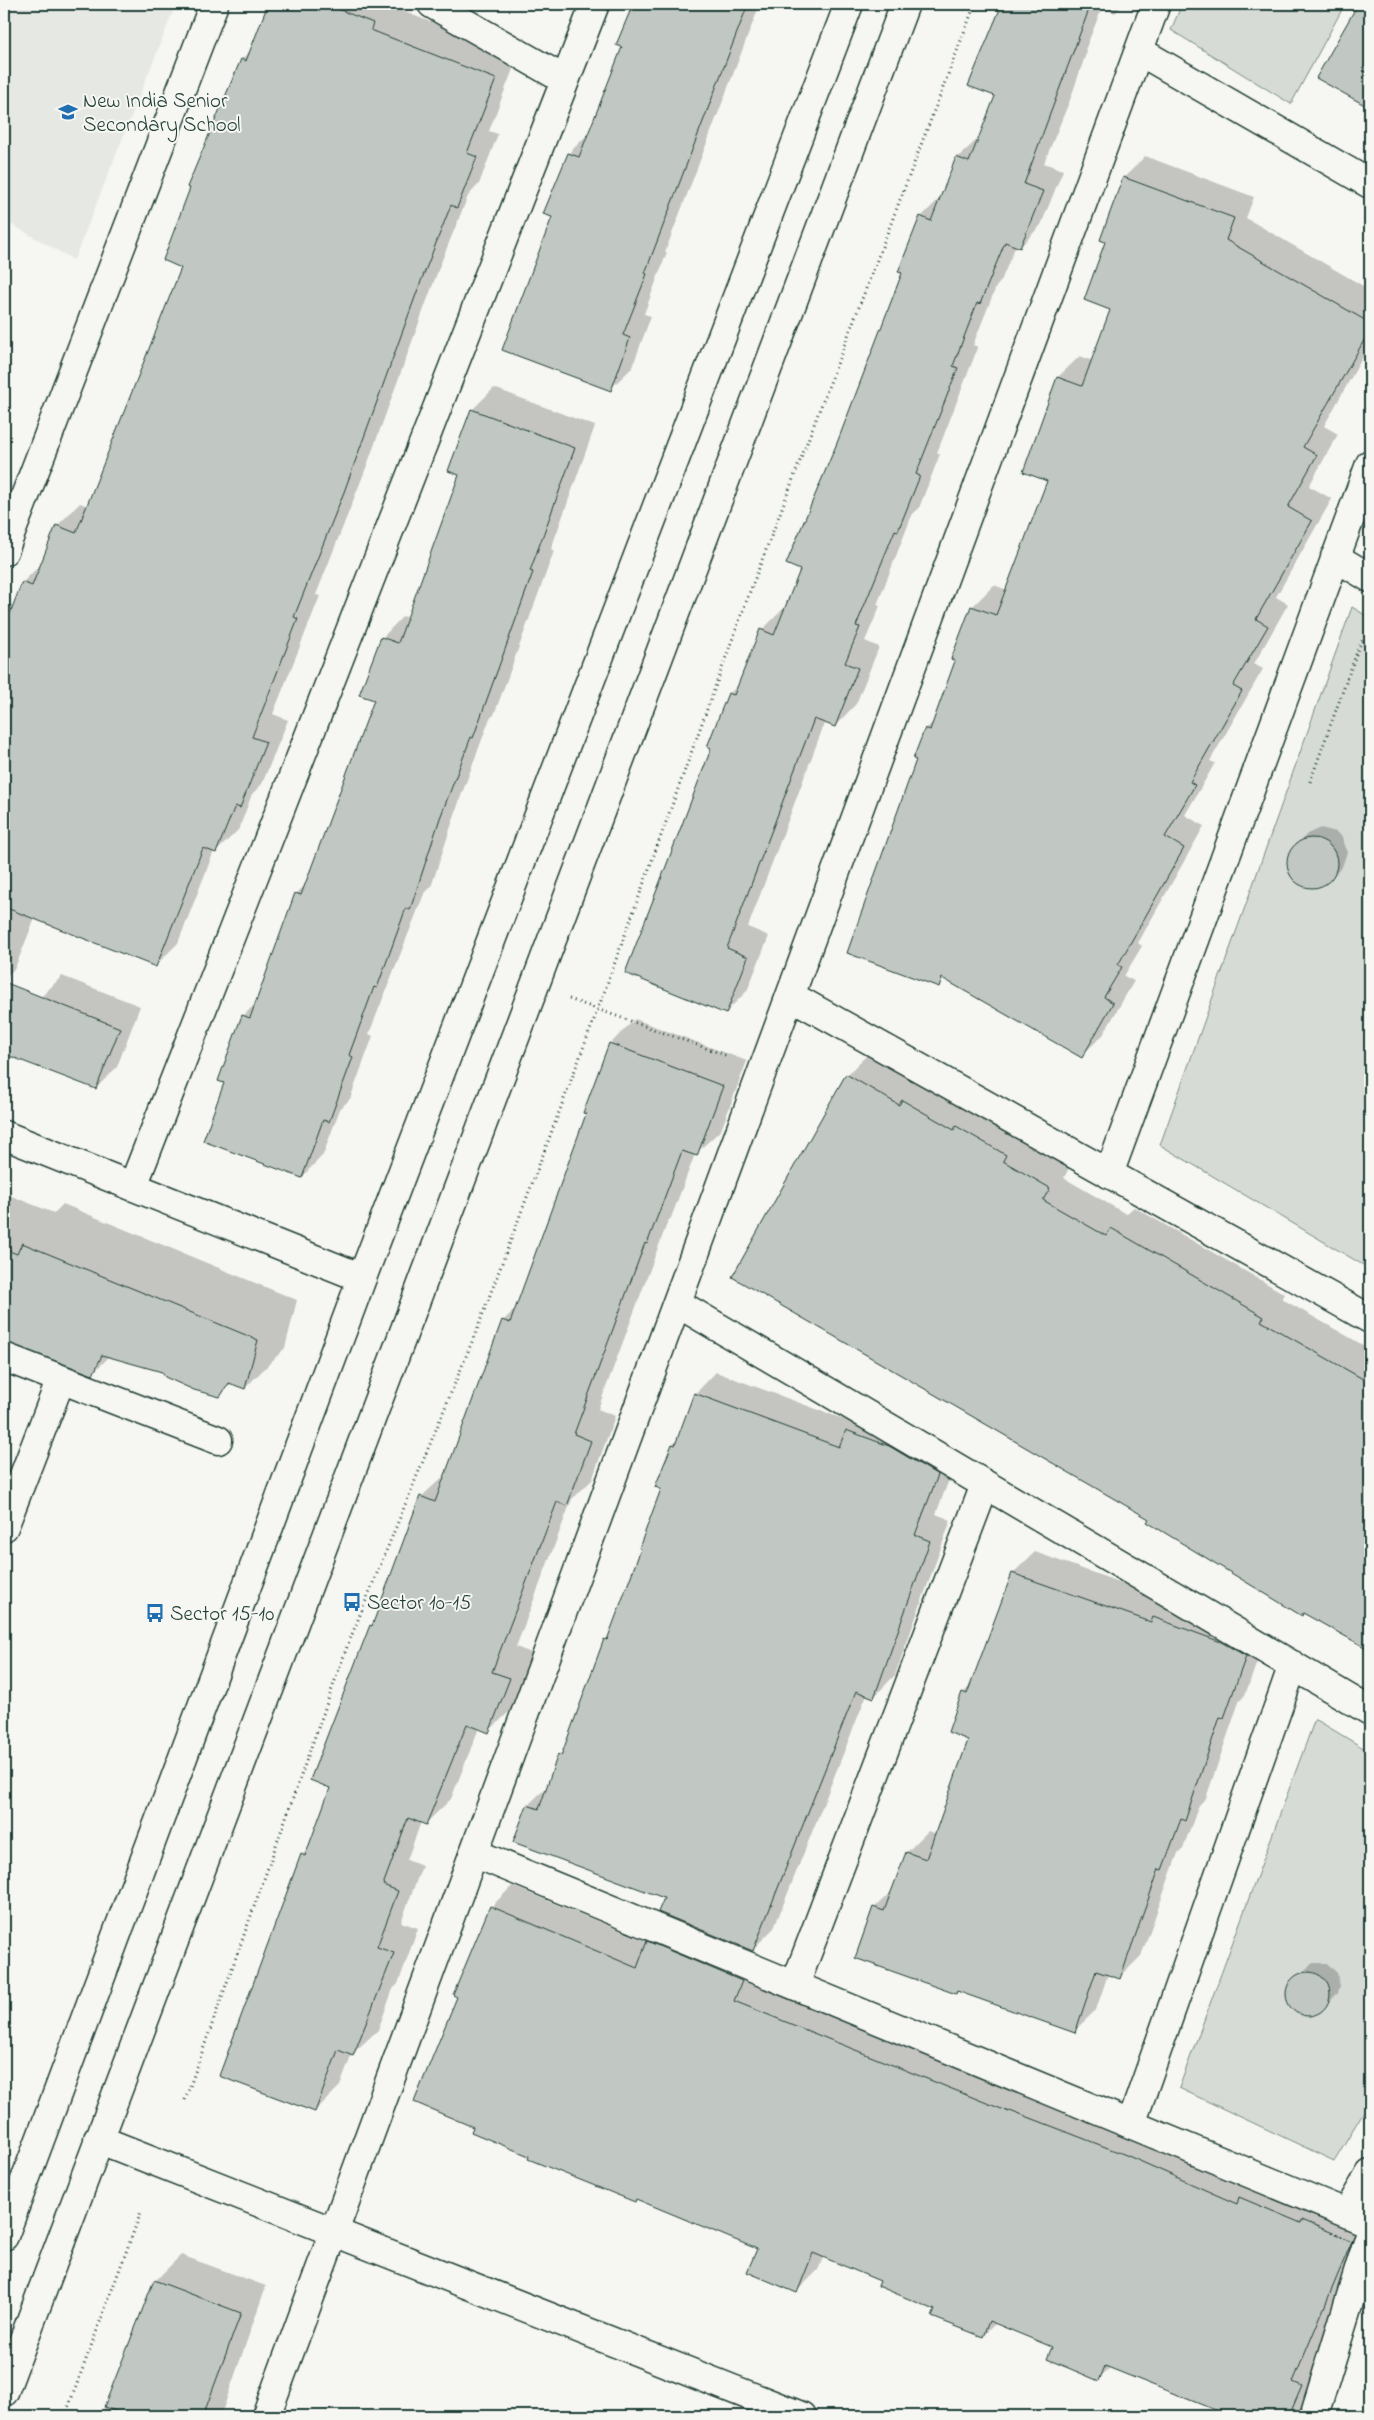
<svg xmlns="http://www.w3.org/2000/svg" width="1374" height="2420" font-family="'Indie Flower',sans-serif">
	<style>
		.built { fill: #e6e8e4 }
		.green { fill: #d6dbd6; stroke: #7a8c85 }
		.shadow { fill: #0003 }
		.building { fill: #c1c8c3; stroke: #1f3d34 }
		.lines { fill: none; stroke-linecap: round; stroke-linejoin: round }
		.minor-casing { stroke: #1f3d34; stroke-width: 31 }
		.path { stroke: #1f3d34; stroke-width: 3; stroke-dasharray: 1 4; stroke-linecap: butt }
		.minor { stroke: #f6f6f2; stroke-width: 28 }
		.labels { text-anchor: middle; stroke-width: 4; stroke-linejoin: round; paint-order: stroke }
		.poi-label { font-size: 21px; fill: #1f3d34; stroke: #f6f6f2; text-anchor: start }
	</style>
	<rect width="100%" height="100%" fill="#f6f6f2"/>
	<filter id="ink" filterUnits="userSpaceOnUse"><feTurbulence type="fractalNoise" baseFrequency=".02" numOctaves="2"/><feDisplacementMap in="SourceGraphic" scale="10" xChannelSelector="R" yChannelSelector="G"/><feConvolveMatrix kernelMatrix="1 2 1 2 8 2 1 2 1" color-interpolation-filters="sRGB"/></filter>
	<g filter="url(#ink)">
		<path class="built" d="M 4,4 L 176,4 L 74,260 L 4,220 Z"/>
		<path class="green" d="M 1182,4 L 1345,4 L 1291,104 L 1171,30 Z
			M 1352,607 L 1370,618 L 1370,1269 L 1160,1145 Z
			M 1315,1719 L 1370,1752 L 1370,2101 L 1334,2161 L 1179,2088 Z"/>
		<path class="shadow" d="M 270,4 L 393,4 L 392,7 L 518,56 L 489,131 L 498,134 L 479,184 L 468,196 L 440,265 L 366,468 L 316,595 L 320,596 L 273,714 L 288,720 L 262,784 L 252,794 L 239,829 L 216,852 L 214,851 L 178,943 L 155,966 L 35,918 L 15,968 L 4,979 L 4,746 L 10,729 L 4,727 L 4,647 L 23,582 L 42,563 L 57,526 L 80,503 L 88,506 L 183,267 L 192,187 L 189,186 L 242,59 L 252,49 Z
			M 634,4 L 760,4 L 665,252 L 667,252 L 644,314 L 651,316 L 632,368 L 610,389 L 554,217 L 545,213 L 569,153 L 590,132 L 623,47 L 618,45 Z
			M 1003,4 L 1124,4 L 1115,13 L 1102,8 L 1085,50 L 1087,51 L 1070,100 L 1044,163 L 1063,170 L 1041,225 L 1020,247 L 1016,245 L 1001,281 L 996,287 L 973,345 L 978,347 L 937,453 L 940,454 L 919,508 L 912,515 L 877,605 L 880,606 L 865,641 L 879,647 L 856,704 L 835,726 L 825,722 L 748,927 L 769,936 L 747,991 L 726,1012 L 713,748 L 709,746 L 730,693 L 741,682 L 762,630 L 783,609 L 785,610 L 801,569 L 839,444 L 904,273 L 921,217 L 942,196 L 957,158 L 980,137 L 997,96 L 970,85 Z
			M 1360,4 L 1370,4 L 1370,107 L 1318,77 Z
			M 1145,156 L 1254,197 L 1246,218 L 1370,290 L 1370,344 L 1324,426 L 1338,434 L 1309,486 L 1332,499 L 1276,597 L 1288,604 L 1254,664 L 1263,669 L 1210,761 L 1215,763 L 1185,815 L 1204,826 L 1138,943 L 1142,946 L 1124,976 L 1134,981 L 1103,1035 L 1081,1056 L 946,978 L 938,986 L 918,759 L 926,729 L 934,721 L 957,660 L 972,607 L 994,585 L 1007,590 L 1049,480 L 1058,377 L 1080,356 L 1093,361 L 1112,309 L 1107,242 L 1124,178 Z
			M 494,388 L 595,426 L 551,549 L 554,551 L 494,715 L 490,718 L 461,796 L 431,887 L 424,894 L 369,1034 L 373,1036 L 350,1099 L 340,1109 L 323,1155 L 302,1177 L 226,1083 L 243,1016 L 257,1002 L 296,894 L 307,883 L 375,700 L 382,638 L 403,616 L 408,618 L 461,474 L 472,410 Z
			M 1321,828 L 1336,832 L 1342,837 L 1347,852 L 1342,867 L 1331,878 L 1318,886 L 1310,887 L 1296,881 L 1288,866 L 1291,852 L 1307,834 Z
			M 62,976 L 140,1006 L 117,1067 L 96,1088 L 41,997 Z
			M 635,1019 L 747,1061 L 721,1130 L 695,1154 L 671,1218 L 668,1221 L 598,1409 L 615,1416 L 592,1480 L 572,1499 L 516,1647 L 534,1654 L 514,1707 L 489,1731 L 479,1728 L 451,1799 L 426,1823 L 421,1822 L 407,1860 L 422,1866 L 401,1922 L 418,1928 L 398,1984 L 393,1989 L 378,2030 L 352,2054 L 340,2086 L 315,2111 L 302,1855 L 309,1848 L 331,1787 L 371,1626 L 374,1623 L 421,1497 L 447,1473 L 503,1321 L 517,1307 L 588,1114 L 610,1044 Z
			M 869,1053 L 1070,1166 L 1064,1178 L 1126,1214 L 1134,1207 L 1285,1294 L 1282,1299 L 1370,1349 L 1370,1651 L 1304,1612 L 1302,1614 L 1198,1553 L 1199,1551 L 1151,1518 L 847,1075 Z
			M 4,1193 L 54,1213 L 63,1204 L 297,1300 L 285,1348 L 245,1388 L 232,1383 L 219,1395 L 163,1371 L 110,1356 L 93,1373 L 32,1326 L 4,1315 Z
			M 716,1372 L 854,1423 L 868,1409 L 959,1453 L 936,1514 L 951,1520 L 895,1675 L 874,1697 L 867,1694 L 774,1928 L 752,1950 L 665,1897 L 515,1841 L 528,1805 L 549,1785 L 559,1755 L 565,1749 L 605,1640 L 611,1634 L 662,1488 L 673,1444 L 679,1438 L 695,1394 Z
			M 1035,1552 L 1267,1635 L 1245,1695 L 1239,1702 L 1206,1798 L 1199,1805 L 1183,1848 L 1178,1853 L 1141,1956 L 1119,1978 L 1108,1974 L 1096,2010 L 1074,2031 L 959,1990 L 956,1993 L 874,1908 L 894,1889 L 907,1852 L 928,1831 L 936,1834 L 970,1739 L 963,1693 L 973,1683 L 1013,1573 Z
			M 512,1886 L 648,1942 L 670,1921 L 1370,2224 L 1314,2361 L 1322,2364 L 1302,2413 L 1299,2416 L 1236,2416 L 1111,2367 L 1098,2379 L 1053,2346 L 996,2323 L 983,2336 L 882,2280 L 824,2256 L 818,2270 L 797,2291 L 758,2249 L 637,2198 L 635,2200 L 531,2156 L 475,2126 L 459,1996 L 491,1907 Z
			M 1313,1963 L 1327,1963 L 1337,1973 L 1340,1986 L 1338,1993 L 1317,2013 L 1303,2015 L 1292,2008 L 1288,2002 L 1288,1988 L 1296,1977 Z
			M 181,2255 L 266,2286 L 222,2412 L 218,2416 L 101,2416 L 155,2281 Z"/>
		<path class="building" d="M 268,4 L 325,4 L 373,23 L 371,30 L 496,79 L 467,153 L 477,157 L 457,208 L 451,205 L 418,289 L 344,492 L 294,617 L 298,619 L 252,737 L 266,742 L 240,808 L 235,806 L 216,853 L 203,848 L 156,967 L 4,907 L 4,629 L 22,582 L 32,586 L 56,525 L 76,533 L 181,268 L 163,260 L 190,188 L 187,187 L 241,59 L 246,61 Z
			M 633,4 L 748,4 L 645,273 L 647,274 L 623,335 L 630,338 L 611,391 L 502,350 L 552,217 L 543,214 L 568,153 L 579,157 L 622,47 L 616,45 Z
			M 1002,4 L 1091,4 L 1024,184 L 1043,191 L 1020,248 L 1005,242 L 980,304 L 977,303 L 953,366 L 958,368 L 916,474 L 920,476 L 898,531 L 895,530 L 856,626 L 860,627 L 845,663 L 858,668 L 835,727 L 814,719 L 727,948 L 748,957 L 726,1014 L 625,973 L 711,749 L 707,747 L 728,693 L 734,695 L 760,629 L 774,635 L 800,570 L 786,564 L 837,443 L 902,273 L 898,272 L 920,216 L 931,221 L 956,157 L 969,162 L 995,96 L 968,86 Z
			M 1358,4 L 1370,4 L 1370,108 L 1316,78 Z
			M 1123,177 L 1234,218 L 1226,240 L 1370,323 L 1370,330 L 1303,447 L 1317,455 L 1288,507 L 1312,521 L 1256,619 L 1268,626 L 1233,686 L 1242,691 L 1190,782 L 1195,785 L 1165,837 L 1184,848 L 1118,965 L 1122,967 L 1104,997 L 1113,1003 L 1082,1058 L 942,978 L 939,987 L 847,953 L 916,760 L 913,759 L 925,728 L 930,730 L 955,661 L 951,659 L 971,606 L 996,615 L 1047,481 L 1023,472 L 1057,377 L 1082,386 L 1110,310 L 1084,300 L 1105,242 L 1100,240 Z
			M 471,409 L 575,448 L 530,571 L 533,572 L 473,738 L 471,737 L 440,818 L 410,910 L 406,908 L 377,988 L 374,987 L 349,1055 L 353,1057 L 329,1122 L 323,1120 L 302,1178 L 203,1141 L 224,1083 L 218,1081 L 242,1015 L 250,1018 L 295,893 L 301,895 L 374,700 L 359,695 L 381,637 L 398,643 L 459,475 L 448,471 Z
			M1287 863a25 25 0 1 1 50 0a25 25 0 1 1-50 0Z
			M 4,982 L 120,1028 L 96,1089 L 4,1054 Z
			M 609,1043 L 723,1086 L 697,1156 L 682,1151 L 647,1244 L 645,1243 L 574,1434 L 591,1441 L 567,1506 L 557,1502 L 492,1672 L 510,1678 L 489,1733 L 467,1724 L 426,1825 L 408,1818 L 383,1885 L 398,1891 L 377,1947 L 394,1953 L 353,2056 L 338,2050 L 315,2112 L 219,2076 L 301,1854 L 305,1856 L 330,1788 L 310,1780 L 370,1625 L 372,1626 L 420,1496 L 435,1502 L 502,1320 L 510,1323 L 586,1114 L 583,1113 Z
			M 846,1074 L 899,1105 L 902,1100 L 954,1130 L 956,1126 L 1006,1155 L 1003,1161 L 1050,1188 L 1043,1200 L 1106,1236 L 1111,1228 L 1264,1317 L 1261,1321 L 1370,1383 L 1370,1650 L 1303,1613 L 1302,1616 L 1147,1522 L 1149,1519 L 732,1277 Z
			M 22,1243 L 258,1340 L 245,1389 L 229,1383 L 220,1397 L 194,1390 L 165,1377 L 162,1372 L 102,1355 L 93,1375 L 4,1342 L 4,1249 L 17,1254 Z
			M 694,1393 L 839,1447 L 846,1430 L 889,1446 L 938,1475 L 915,1535 L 930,1541 L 874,1698 L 856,1691 L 753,1951 L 658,1912 L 664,1898 L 513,1842 L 527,1805 L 539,1809 L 558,1754 L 561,1756 L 604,1639 L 607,1640 L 641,1549 L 639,1548 L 661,1489 L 655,1487 L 672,1444 L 675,1445 Z
			M 1012,1573 L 1151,1622 L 1153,1617 L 1221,1642 L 1246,1656 L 1224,1718 L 1220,1717 L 1185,1821 L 1181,1819 L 1162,1870 L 1159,1869 L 1120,1979 L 1096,1971 L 1075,2033 L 957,1991 L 956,1994 L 855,1958 L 873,1907 L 884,1911 L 906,1852 L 926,1859 L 968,1740 L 948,1732 L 962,1692 L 967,1694 Z
			M 490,1906 L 637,1968 L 647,1941 L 742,1981 L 734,2001 L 1009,2112 L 1010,2110 L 1126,2155 L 1237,2204 L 1239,2197 L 1301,2223 L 1302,2220 L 1352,2241 L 1293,2382 L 1302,2386 L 1289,2416 L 1230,2416 L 1105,2366 L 1099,2381 L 1047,2359 L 1052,2347 L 989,2321 L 983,2337 L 932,2317 L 935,2310 L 878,2286 L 880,2281 L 813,2253 L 797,2293 L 747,2272 L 757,2249 L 636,2199 L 635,2202 L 528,2159 L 529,2156 L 471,2132 L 473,2127 L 414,2102 L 457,1997 L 453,1995 Z
			M1286 1994a22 22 0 1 1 44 0a22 22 0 1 1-44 0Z
			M 154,2280 L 241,2313 L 203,2416 L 130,2416 L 104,2407 Z"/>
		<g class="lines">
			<g class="minor-casing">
				<path id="minor" d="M 432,4 L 565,80
					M 1139,51 L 1370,184
					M 4,551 L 214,4
					M 1335,557 L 1370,578
					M 791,996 L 1370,1319
					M 4,1135 L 362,1278
					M 1109,1174 L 1370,464
					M 133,1186 L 595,4
					M 677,1303 L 1370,1711
					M 4,1357 L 218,1440
					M 4,1527 L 61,1379
					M 474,1853 L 1370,2223
					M 795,1985 L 985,1485
					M 1131,2124 L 1293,1665
					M 98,2139 L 801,2416
					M 1347,2213 L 1370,2174
					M 4,2236 L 362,1278 L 849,4
					M 4,2392 L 905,4
					M 266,2416 L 1156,4
					M 1314,2416 L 1370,2234"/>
			</g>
			<path class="path" d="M 1310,782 L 1358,649 L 1364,638 L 1370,635
				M 569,999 L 728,1056
				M 185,2100 L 348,1644 L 476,1332 L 598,1009 L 746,602 L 975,4
				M 65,2416 L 141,2212"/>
			<use href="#minor" class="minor"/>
		</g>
	</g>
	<defs>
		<g id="school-bare" transform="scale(1.5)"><path d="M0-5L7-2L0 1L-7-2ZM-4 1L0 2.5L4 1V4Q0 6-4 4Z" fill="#1f6fb2" stroke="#f6f6f2" stroke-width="2.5" paint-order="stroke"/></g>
		<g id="bus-bare" transform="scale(1.5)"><path d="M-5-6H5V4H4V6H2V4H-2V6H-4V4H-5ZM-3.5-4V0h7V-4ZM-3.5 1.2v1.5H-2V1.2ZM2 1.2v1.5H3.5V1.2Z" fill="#1f6fb2" stroke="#f6f6f2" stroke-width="2.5" paint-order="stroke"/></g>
	</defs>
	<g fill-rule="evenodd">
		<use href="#school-bare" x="68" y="112"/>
		<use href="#bus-bare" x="352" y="1602"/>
		<use href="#bus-bare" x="155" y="1613"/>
	</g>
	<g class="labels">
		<g class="poi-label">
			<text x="83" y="107">New India Senior<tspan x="83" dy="24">Secondary School</tspan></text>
			<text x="367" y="1609">Sector 10-15</text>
			<text x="170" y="1620">Sector 15-10</text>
		</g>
	</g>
	<rect width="1374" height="2420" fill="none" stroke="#f6f6f2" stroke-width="20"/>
	<rect x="10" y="10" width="1354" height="2400" fill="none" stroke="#1f3d34" stroke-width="2" filter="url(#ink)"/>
</svg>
